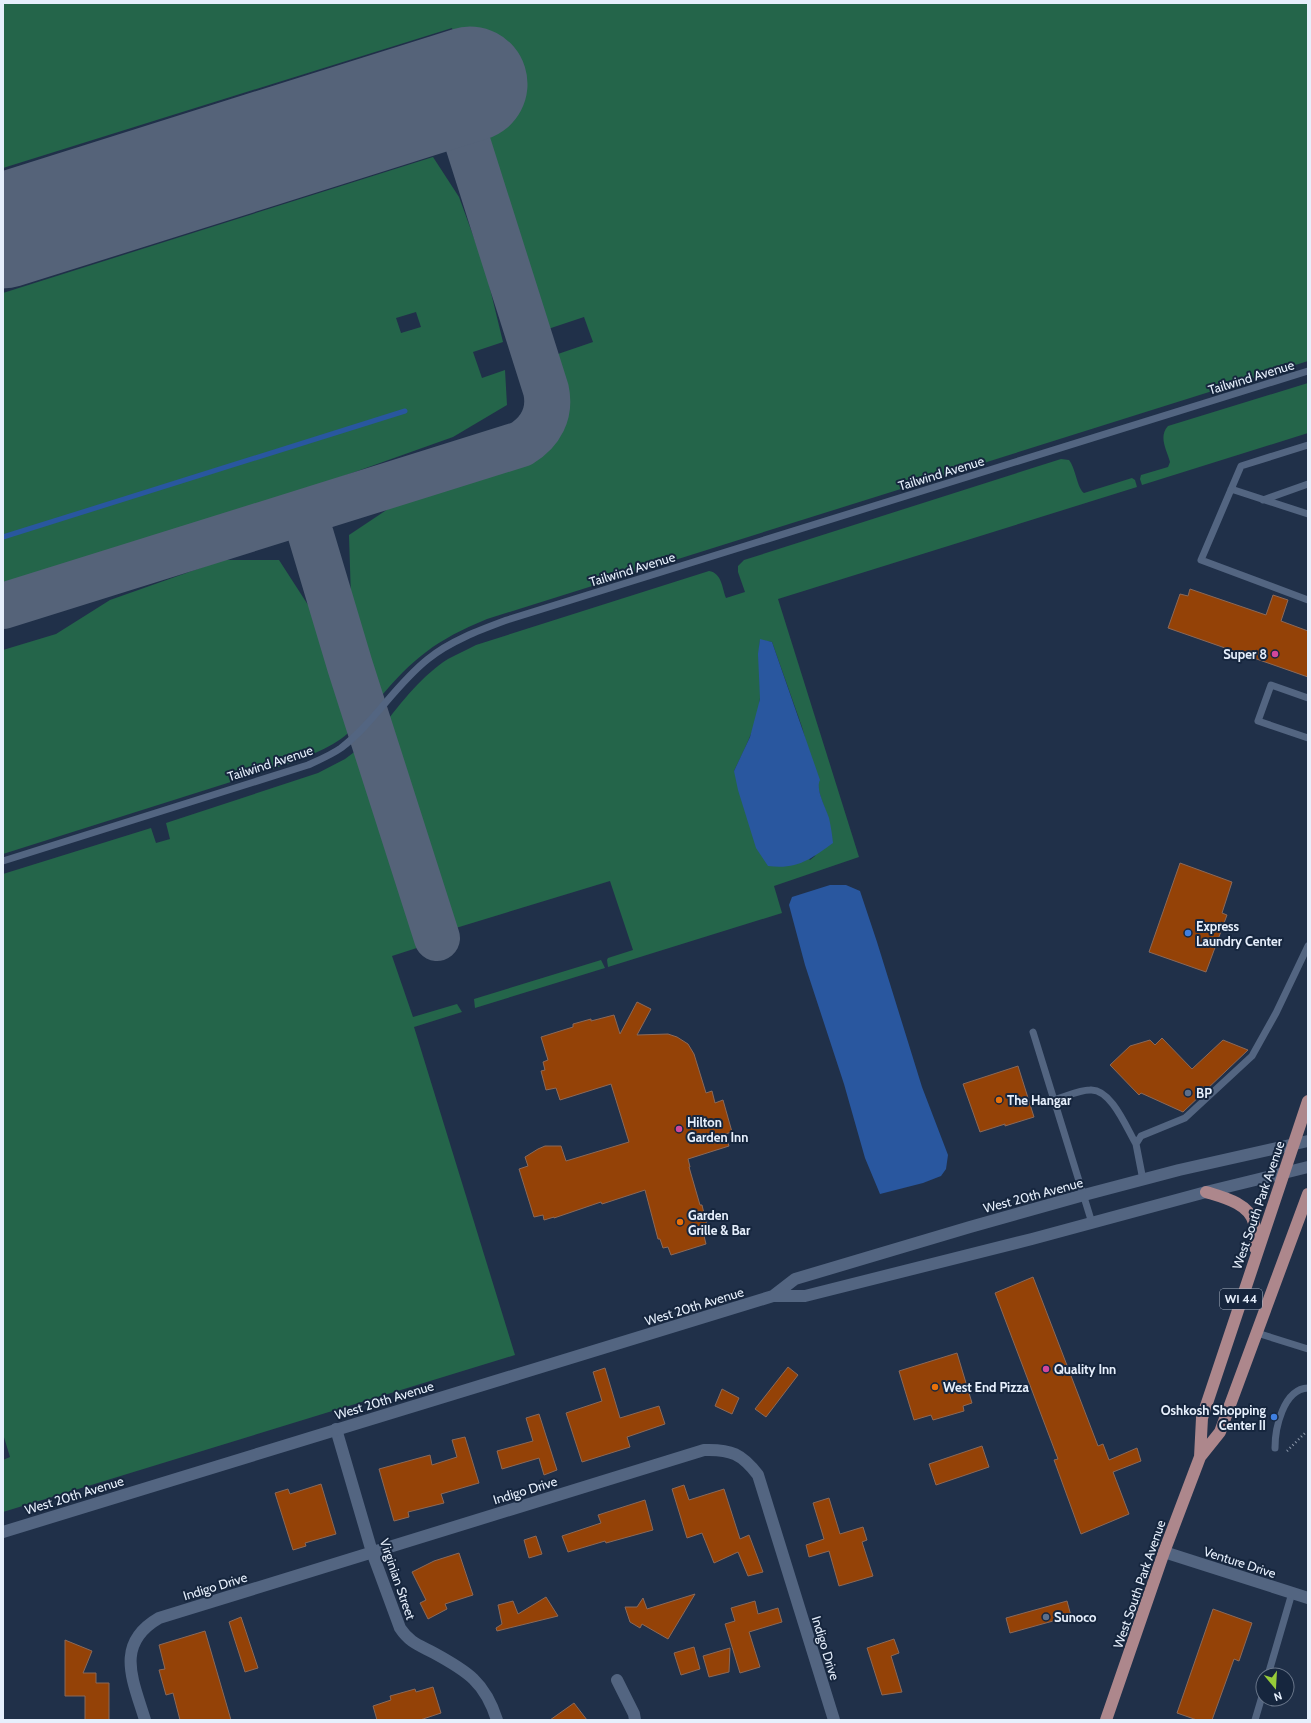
<svg xmlns="http://www.w3.org/2000/svg" width="1311" height="1723" font-family="Cabin,sans-serif">
	<style>
		.green { fill: #24654a; fill-rule: evenodd }
		.water { fill: #29579f }
		.lines { fill: none; stroke-linecap: round; stroke-linejoin: round }
		.stream { stroke: #29579f; stroke-width: 5 }
		.taxiway { stroke: #556379; stroke-width: 46 }
		.runway { stroke: #556379; stroke-width: 115 }
		.building { fill: #944207; stroke: #8b6959 }
		.path { stroke: #8c98ab; stroke-width: 2.5; stroke-dasharray: 1 3; stroke-linecap: butt }
		.lane { stroke: #536581; stroke-width: 7 }
		.street { stroke: #536581; stroke-width: 12 }
		.secondary { stroke: #536581; stroke-width: 12 }
		.primary { stroke: #ad878c; stroke-width: 12 }
		.hotel-dot { fill: #d1479c; stroke: #16263e; stroke-width: 1.5 }
		.shop-dot { fill: #3f7fe0; stroke: #16263e; stroke-width: 1.5 }
		.service-dot { fill: #5c6f8a; stroke: #16263e; stroke-width: 1.5 }
		.food-dot { fill: #e8710a; stroke: #16263e; stroke-width: 1.5 }
		.labels { text-anchor: middle; stroke-width: 4; stroke-linejoin: round; paint-order: stroke }
		.shield { fill: #16263e; stroke: #a8b3c3; stroke-width: 1 }
		.shield-label { font-size: 12px; font-weight: bold; fill: #e6effc }
		.street-label { font-size: 13px; fill: #e6effc; stroke: #16263e }
		.poi-label { font-size: 13px; font-weight: bold; fill: #e6effc; stroke: #16263e; text-anchor: start }
	</style>
	<rect width="100%" height="100%" fill="#203049"/>
	<path class="green" d="M 3,3 L 1308,3 L 1308,361 L 487,619 C 436,640 413,658 378,700 L 351,599 L 349,535 L 397,503 L 529,461 L 547,450 L 561,432 L 567,411 L 569,390 L 555,355 L 593,342 L 584,317 L 548,329 L 452,28 L 3,168 Z
		M 433,157 L 459,197 L 485,268 L 503,342 L 473,352 L 482,378 L 505,370 L 507,405 L 453,437 L 321,484 L 322,486 L 3,586 L 3,293 ZM 416,312 L 421,327 L 401,333 L 396,318 Z
		M 1308,383 L 1308,433 L 1142,485 L 1140,479 L 1141,475 L 1168,467 L 1170,462 C 1167,450 1158,437 1168,426 Z
		M 1061,459 L 1069,460 C 1076,469 1077,488 1084,493 L 1132,478 L 1135,480 L 1137,487 L 778,599 L 859,857 L 774,886 L 782,913 L 608,967 L 607,960 L 608,958 L 633,950 L 610,881 L 446,931 L 384,725 C 400,703 425,673 448,659 C 457,654 467,650 476,645 L 709,571 C 722,573 722,588 726,598 L 745,592 L 738,572 L 738,566 L 744,560 ZM 760,640 L 772,642 L 802,727 L 821,798 L 828,817 L 815,856 L 810,860 L 734,771 C 745,748 758,724 760,698 C 761,679 758,659 760,640 Z
		M 223,560 L 279,560 L 310,608 L 354,727 C 339,745 312,754 291,763 L 3,854 L 3,650 L 56,634 L 110,600 Z
		M 361,747 L 426,945 L 392,956 L 413,1017 L 457,1004 L 462,1012 L 414,1027 L 515,1355 L 3,1512 L 3,1460 L 10,1457 L 3,1434 L 3,874 L 151,828 L 156,843 L 170,839 L 166,823 L 318,773 L 345,759 Z
		M 601,960 L 605,968 L 475,1008 L 474,999 Z"/>
	<path class="water" d="M 760,639 L 772,642 L 820,780 C 815,789 826,808 829,818 C 831,827 832,834 833,843 C 811,859 797,870 768,866 L 756,848 L 738,790 L 734,771 L 750,737 L 760,699 L 758,654 Z
		M 830,885 L 846,885 L 860,891 L 877,942 L 922,1087 L 948,1155 L 946,1169 L 941,1176 L 923,1183 L 880,1194 L 865,1158 L 844,1084 L 805,965 L 789,905 L 792,897 Z"/>
	<g class="lines">
		<path class="stream" d="M 3,537 L 405,411"/>
		<path class="taxiway" d="M 304,512 L 350,666 L 437,938
			M 3,606 L 521,444 C 541,432 551,413 546,390 L 451,90"/>
		<path class="runway" d="M 3,231 L 470,84"/>
	</g>
	<path class="building" d="M 1190,589 L 1266,615 L 1273,595 L 1288,600 L 1281,621 L 1308,631 L 1308,677 L 1168,628 L 1180,594 L 1188,596 Z
		M 1180,863 L 1232,882 L 1222,913 L 1227,915 L 1206,972 L 1149,952 Z
		M 637,1002 L 651,1009 L 637,1035 L 668,1034 L 677,1037 L 688,1044 L 694,1054 L 706,1093 L 712,1091 L 715,1103 L 723,1100 L 732,1132 L 725,1134 L 729,1146 L 688,1159 L 690,1167 L 689,1167 L 700,1205 L 702,1205 L 709,1234 L 704,1236 L 706,1244 L 671,1255 L 668,1247 L 663,1248 L 660,1239 L 658,1239 L 645,1190 L 602,1204 L 601,1202 L 554,1218 L 554,1217 L 544,1220 L 543,1215 L 534,1217 L 519,1169 L 528,1166 L 525,1157 L 538,1149 L 545,1146 L 561,1146 L 566,1161 L 629,1142 L 611,1084 L 560,1100 L 556,1088 L 546,1090 L 541,1071 L 545,1070 L 543,1062 L 548,1060 L 541,1037 L 573,1027 L 573,1024 L 591,1019 L 591,1021 L 614,1015 L 620,1034 Z
		M 1162,1038 L 1192,1069 L 1223,1040 L 1248,1050 L 1183,1112 L 1141,1093 L 1139,1095 L 1110,1065 L 1130,1046 L 1150,1040 L 1155,1045 Z
		M 1018,1066 L 1034,1117 L 1005,1126 L 1005,1124 L 980,1132 L 963,1084 Z
		M 1033,1277 L 1098,1446 L 1103,1444 L 1109,1460 L 1137,1448 L 1141,1461 L 1113,1472 L 1129,1514 L 1081,1534 L 1054,1460 L 1058,1459 L 995,1293 Z
		M 957,1353 L 972,1403 L 963,1406 L 964,1411 L 933,1420 L 931,1415 L 914,1420 L 899,1371 Z
		M 788,1367 L 798,1375 L 766,1417 L 755,1409 Z
		M 605,1368 L 620,1418 L 659,1406 L 665,1424 L 627,1437 L 630,1447 L 582,1462 L 566,1413 L 602,1401 L 593,1372 Z
		M 722,1389 L 739,1398 L 732,1414 L 715,1406 Z
		M 539,1414 L 557,1470 L 544,1475 L 539,1458 L 502,1469 L 497,1451 L 533,1441 L 526,1418 Z
		M 465,1437 L 479,1483 L 441,1494 L 444,1503 L 408,1512 L 409,1517 L 394,1521 L 379,1469 L 430,1455 L 432,1465 L 457,1457 L 452,1440 Z
		M 982,1446 L 989,1467 L 936,1485 L 929,1464 Z
		M 321,1484 L 336,1534 L 305,1543 L 306,1546 L 293,1550 L 275,1493 L 288,1489 L 290,1494 Z
		M 684,1485 L 689,1500 L 724,1489 L 740,1539 L 749,1535 L 763,1572 L 748,1576 L 738,1552 L 714,1563 L 702,1533 L 687,1538 L 672,1489 Z
		M 829,1498 L 840,1534 L 863,1527 L 867,1540 L 862,1542 L 873,1576 L 839,1586 L 829,1551 L 809,1557 L 806,1545 L 824,1539 L 813,1503 Z
		M 645,1500 L 653,1530 L 606,1543 L 605,1541 L 568,1552 L 562,1536 L 601,1523 L 598,1515 Z
		M 536,1536 L 542,1554 L 529,1558 L 524,1540 Z
		M 459,1553 L 473,1595 L 445,1604 L 447,1609 L 428,1619 L 420,1603 L 426,1600 L 412,1572 L 434,1561 Z
		M 695,1594 L 668,1639 L 642,1624 L 640,1628 L 630,1622 L 625,1607 L 637,1607 L 643,1598 L 647,1609 Z
		M 546,1597 L 558,1616 L 497,1631 L 496,1628 L 502,1624 L 498,1605 L 513,1601 L 518,1614 Z
		M 755,1601 L 758,1614 L 778,1608 L 782,1622 L 749,1632 L 760,1667 L 740,1673 L 725,1624 L 735,1621 L 731,1608 Z
		M 1067,1601 L 1071,1616 L 1010,1633 L 1006,1618 Z
		M 1213,1609 L 1252,1623 L 1239,1661 L 1234,1659 L 1212,1720 L 1197,1720 L 1177,1713 Z
		M 241,1617 L 258,1668 L 245,1672 L 229,1622 Z
		M 205,1631 L 231,1720 L 180,1720 L 173,1693 L 166,1695 L 159,1670 L 165,1669 L 159,1645 Z
		M 894,1639 L 899,1653 L 891,1656 L 902,1692 L 882,1695 L 867,1648 Z
		M 65,1640 L 92,1651 L 83,1673 L 96,1673 L 96,1683 L 109,1683 L 109,1720 L 85,1720 L 85,1696 L 65,1696 Z
		M 694,1647 L 700,1669 L 681,1675 L 674,1653 Z
		M 730,1648 L 729,1672 L 709,1677 L 703,1656 Z
		M 433,1687 L 441,1713 L 420,1720 L 377,1720 L 373,1706 L 391,1700 L 390,1696 L 415,1689 L 416,1692 Z
		M 574,1703 L 587,1720 L 550,1720 Z"/>
	<g class="lines">
		<path class="path" d="M 1287,1451 L 1305,1433"/>
		<path class="lane" d="M 1308,445 L 1241,466 L 1201,560 L 1308,600
			M 1231,489 L 1308,514
			M 1263,500 L 1308,484
			M 1308,698 L 1271,685 L 1258,721 L 1308,738
			M 3,861 L 308,765 C 319,760 331,755 341,748 C 374,723 395,685 428,659 C 450,641 480,630 507,620 L 1308,371
			M 1033,1032 L 1092,1223
			M 1054,1100 C 1065,1097 1079,1090 1090,1090 C 1111,1088 1127,1129 1136,1144
			M 1143,1180 L 1136,1144 L 1141,1136 L 1185,1118 L 1252,1056 L 1276,1013 L 1308,946
			M 1257,1333 L 1308,1349
			M 1275,1448 C 1275,1429 1283,1389 1308,1388
			M 1268,1675 L 1292,1593
			M 1255,1720 L 1263,1693"/>
		<path class="street" d="M 336,1429 L 372,1552 L 400,1628 C 410,1643 419,1645 434,1653 C 467,1671 485,1682 497,1720
			M 1164,1552 L 1308,1598
			M 617,1680 L 634,1714 L 635,1720
			M 145,1720 C 133,1680 114,1644 159,1618 L 704,1450 C 731,1449 742,1454 758,1475 L 834,1720"/>
		<path class="secondary" d="M 773,1296 L 795,1279 L 970,1227 L 1084,1195 L 1179,1170 L 1308,1141
			M 3,1532 L 773,1296 L 805,1296 L 1032,1239 L 1206,1192 L 1308,1167"/>
		<path class="primary" d="M 1206,1192 C 1222,1197 1249,1203 1254,1223 C 1255,1231 1255,1240 1255,1248
			M 1200,1457 L 1220,1432 L 1308,1194
			M 1106,1720 L 1164,1552 L 1200,1457 L 1202,1418 L 1308,1101"/>
	</g>
	<g class="hotel-dot">
		<circle cx="1275" cy="654" r="4"/>
		<circle cx="679" cy="1129" r="4"/>
		<circle cx="1046" cy="1369" r="4"/>
	</g>
	<g class="shop-dot">
		<circle cx="1188" cy="933" r="4"/>
		<circle cx="1274" cy="1417" r="4"/>
	</g>
	<g class="service-dot">
		<circle cx="1188" cy="1093" r="4"/>
		<circle cx="1046" cy="1617" r="4"/>
	</g>
	<g class="food-dot">
		<circle cx="999" cy="1100" r="4"/>
		<circle cx="680" cy="1222" r="4"/>
		<circle cx="935" cy="1387" r="4"/>
	</g>
	<g class="labels">
		<rect class="shield" x="1220" y="1289" width="42" height="20" rx="3"/>
		<g class="shield-label">
			<text x="1241" y="1303">WI 44</text>
		</g>
		<g class="street-label">
			<text transform="translate(1251 377) rotate(-17)" y="5">Tailwind Avenue</text>
			<text transform="translate(941 473) rotate(-17)" y="5">Tailwind Avenue</text>
			<text transform="translate(632 569) rotate(-17)" y="5">Tailwind Avenue</text>
			<text transform="translate(270 763) rotate(-18)" y="5">Tailwind Avenue</text>
			<text transform="translate(1033 1195) rotate(-15)" y="5">West 20th Avenue</text>
			<text transform="translate(1258 1205) rotate(-71)" y="5">West South Park Avenue</text>
			<text transform="translate(694 1306) rotate(-17)" y="5">West 20th Avenue</text>
			<text transform="translate(384 1400) rotate(-17)" y="5">West 20th Avenue</text>
			<text transform="translate(525 1490) rotate(-17)" y="5">Indigo Drive</text>
			<text transform="translate(74 1495) rotate(-17)" y="5">West 20th Avenue</text>
			<text transform="translate(1240 1562) rotate(18)" y="5">Venture Drive</text>
			<text transform="translate(398 1579) rotate(71)" y="5">Virginian Street</text>
			<text transform="translate(1139 1584) rotate(-71)" y="5">West South Park Avenue</text>
			<text transform="translate(215 1586) rotate(-17)" y="5">Indigo Drive</text>
			<text transform="translate(826 1648) rotate(73)" y="5">Indigo Drive</text>
		</g>
		<g class="poi-label">
			<text x="1267" y="659" text-anchor="end">Super 8</text>
			<text x="1196" y="931">Express<tspan x="1196" dy="15">Laundry Center</tspan></text>
			<text x="1196" y="1098">BP</text>
			<text x="1007" y="1105">The Hangar</text>
			<text x="687" y="1127">Hilton<tspan x="687" dy="15">Garden Inn</tspan></text>
			<text x="688" y="1220">Garden<tspan x="688" dy="15">Grille &amp; Bar</tspan></text>
			<text x="1054" y="1374">Quality Inn</text>
			<text x="943" y="1392">West End Pizza</text>
			<text x="1266" y="1415" text-anchor="end">Oshkosh Shopping<tspan x="1266" dy="15">Center II</tspan></text>
			<text x="1054" y="1622">Sunoco</text>
		</g>
	</g>
	<rect width="1311" height="1723" fill="none" stroke="#e6effc" stroke-width="8"/>
	<g transform="translate(1275 1687) rotate(162)"><circle r="19" fill="#16263e" stroke="#69768a"/>
	<path d="M0-3L7 15L0 10L-7 15Z" fill="#97cc39"/>
	<text y="-6" font-size="11" font-weight="bold" text-anchor="middle" fill="#e6effc">N</text>
	</g>
</svg>
